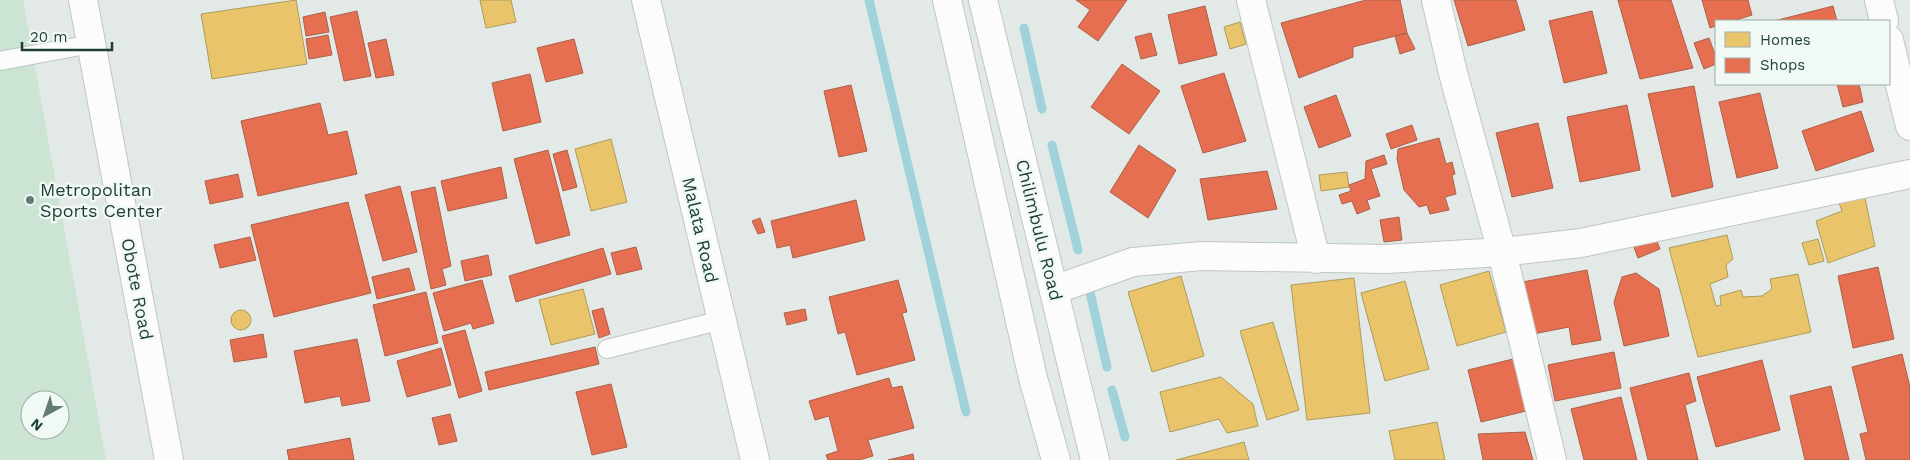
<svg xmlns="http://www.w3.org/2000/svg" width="1910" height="460" font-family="'Work Sans',sans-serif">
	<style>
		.green { fill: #cbe4d3; fill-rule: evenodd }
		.homes { fill: #e9c46a; stroke: #ac9c5b }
		.shops { fill: #e76f51; stroke: #ab6049 }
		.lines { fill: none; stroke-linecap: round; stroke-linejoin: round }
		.stream { stroke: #a0d2dc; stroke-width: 9 }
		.service-casing { stroke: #c0c6c3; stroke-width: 20 }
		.minor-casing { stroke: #c0c6c3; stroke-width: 30 }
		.tertiary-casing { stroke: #c0c6c3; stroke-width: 30 }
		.secondary-casing { stroke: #bec7c4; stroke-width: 30 }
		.service { stroke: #fbfcfb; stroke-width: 18 }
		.minor { stroke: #fbfcfb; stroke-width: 28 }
		.tertiary { stroke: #fbfcfb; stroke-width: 28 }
		.secondary { stroke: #fbfcfb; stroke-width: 28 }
		.poi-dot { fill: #647a74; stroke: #f1f9f5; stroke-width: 2 }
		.labels { text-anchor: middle; stroke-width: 5; stroke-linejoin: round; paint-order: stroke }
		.poi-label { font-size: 18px; fill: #1f3e37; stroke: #f1f9f5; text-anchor: start }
		.street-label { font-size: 18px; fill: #1f3e37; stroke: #f1f9f5 }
	</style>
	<rect width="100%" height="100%" fill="#e3e9e6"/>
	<path class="green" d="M 0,0 L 23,0 L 106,460 L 0,460 ZM 30,400 L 60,400 L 60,430 L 30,430 Z"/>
	<path class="homes" d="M 296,0 L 307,64 L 212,79 L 201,14 Z
		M 480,0 L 511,0 L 516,22 L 486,28 Z
		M 1240,22 L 1246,44 L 1230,49 L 1224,27 Z
		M 611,139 L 627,202 L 591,211 L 575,149 Z
		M 1347,172 L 1349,187 L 1321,191 L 1319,175 Z
		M 1864,193 L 1875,246 L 1828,263 L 1816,221 L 1842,211 L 1838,200 Z
		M 1727,235 L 1733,259 L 1726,265 L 1728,277 L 1710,284 L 1716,306 L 1721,305 L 1720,296 L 1741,290 L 1743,297 L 1762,296 L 1772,289 L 1770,279 L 1798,274 L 1811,332 L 1698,357 L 1669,248 Z
		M 1818,239 L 1824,261 L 1809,265 L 1802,243 Z
		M 1489,271 L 1506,332 L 1457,346 L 1440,285 Z
		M 1181,276 L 1204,356 L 1152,372 L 1128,292 Z
		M 1354,278 L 1370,413 L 1307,420 L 1291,285 Z
		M 1405,281 L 1429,369 L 1385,381 L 1361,293 Z
		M 583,289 L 595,334 L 551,345 L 539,300 Z
		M231 320a10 10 0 1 1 20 0a10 10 0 1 1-20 0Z
		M 1273,322 L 1299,410 L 1267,420 L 1240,331 Z
		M 1221,377 L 1253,404 L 1258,426 L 1227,433 L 1219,419 L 1170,432 L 1160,392 Z
		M 1437,422 L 1445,460 L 1395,460 L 1389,431 Z
		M 1244,442 L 1249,460 L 1176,460 Z"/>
	<path class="shops" d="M 1076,0 L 1127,0 L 1098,41 L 1078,27 L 1090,10 Z
		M 1366,0 L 1400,0 L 1407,33 L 1353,47 L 1353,57 L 1299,78 L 1281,23 Z
		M 1454,0 L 1516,0 L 1525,30 L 1468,46 Z
		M 1618,0 L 1671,0 L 1693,68 L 1640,79 Z
		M 1702,0 L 1748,0 L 1752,15 L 1733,21 L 1716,21 L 1716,26 L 1710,28 Z
		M 1205,6 L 1217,55 L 1179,64 L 1168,15 Z
		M 1833,6 L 1837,21 L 1774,21 Z
		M 357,11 L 371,76 L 344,81 L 330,17 Z
		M 1592,11 L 1607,73 L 1564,83 L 1549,21 Z
		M 325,12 L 329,32 L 306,36 L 303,17 Z
		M 1151,33 L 1157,55 L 1141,59 L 1135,37 Z
		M 1407,33 L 1415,49 L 1400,54 L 1395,36 Z
		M 328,35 L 332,55 L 309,59 L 306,39 Z
		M 1709,38 L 1716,57 L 1716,64 L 1704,69 L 1694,43 Z
		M 386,39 L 394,75 L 376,78 L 368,43 Z
		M 574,39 L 583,73 L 546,82 L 537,48 Z
		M 1122,64 L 1160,91 L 1129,134 L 1091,107 Z
		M 1224,73 L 1246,141 L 1203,153 L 1181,86 Z
		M 530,74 L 541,122 L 503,131 L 492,83 Z
		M 1837,84 L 1859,84 L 1863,102 L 1843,107 Z
		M 851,85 L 867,151 L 839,157 L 824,91 Z
		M 1694,86 L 1713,187 L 1672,197 L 1648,94 Z
		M 1760,93 L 1778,168 L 1737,178 L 1719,102 Z
		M 1336,95 L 1351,136 L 1319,148 L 1304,107 Z
		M 320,103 L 328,135 L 347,131 L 357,174 L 258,196 L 241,121 Z
		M 1627,105 L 1640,170 L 1580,182 L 1567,117 Z
		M 1861,111 L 1874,151 L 1816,171 L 1802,131 Z
		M 1538,123 L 1553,188 L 1512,197 L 1496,133 Z
		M 1412,125 L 1417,140 L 1391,149 L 1386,134 Z
		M 1439,138 L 1446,164 L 1452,162 L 1455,174 L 1452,175 L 1456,194 L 1445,197 L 1449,210 L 1430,214 L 1427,205 L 1419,207 L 1404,190 L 1397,159 L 1398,149 Z
		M 1139,145 L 1176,170 L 1148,218 L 1110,192 Z
		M 548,150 L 570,235 L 536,244 L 514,159 Z
		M 567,150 L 577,187 L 563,191 L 553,154 Z
		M 1384,155 L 1387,164 L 1371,169 L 1380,196 L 1367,200 L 1370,209 L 1357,214 L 1352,201 L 1342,204 L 1339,195 L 1351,191 L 1349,185 L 1365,179 L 1366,161 Z
		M 501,167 L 507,198 L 448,211 L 441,181 Z
		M 1267,171 L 1277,209 L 1208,220 L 1200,179 Z
		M 238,174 L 243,197 L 210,204 L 205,181 Z
		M 400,186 L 417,252 L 383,261 L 365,195 Z
		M 435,187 L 451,266 L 442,269 L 446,285 L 431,289 L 411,192 Z
		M 856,200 L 865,240 L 793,258 L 790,245 L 777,248 L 771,221 Z
		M 348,202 L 371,293 L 274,317 L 251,225 Z
		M 1399,217 L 1402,240 L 1384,242 L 1380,220 Z
		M 760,218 L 765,232 L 758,234 L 752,221 Z
		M 1654,234 L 1660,249 L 1638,258 L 1632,242 Z
		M 250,237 L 256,260 L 220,268 L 214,245 Z
		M 636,247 L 642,269 L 617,275 L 611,253 Z
		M 603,248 L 611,274 L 516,302 L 509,276 Z
		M 488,255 L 492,275 L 465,281 L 461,261 Z
		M 1878,267 L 1894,339 L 1853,348 L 1838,276 Z
		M 409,268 L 415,290 L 377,299 L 372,277 Z
		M 1587,270 L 1601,340 L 1572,345 L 1569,327 L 1528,335 L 1517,283 Z
		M 1636,273 L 1659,289 L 1669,336 L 1624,346 L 1614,302 L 1622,277 Z
		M 482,280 L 494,323 L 473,329 L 471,323 L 444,331 L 433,293 Z
		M 898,280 L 907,312 L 902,313 L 915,360 L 857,375 L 845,332 L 838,334 L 829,297 Z
		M 426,292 L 438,343 L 385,356 L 373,305 Z
		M 603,308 L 610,334 L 599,338 L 592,311 Z
		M 805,309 L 807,320 L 787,325 L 784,313 Z
		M 465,330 L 482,391 L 459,398 L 442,336 Z
		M 263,334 L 267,357 L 234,362 L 230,340 Z
		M 357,339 L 370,401 L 342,406 L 340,396 L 305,403 L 294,351 Z
		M 595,347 L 599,364 L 489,390 L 485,372 Z
		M 441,348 L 451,385 L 407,397 L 397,361 Z
		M 1614,352 L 1621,388 L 1555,401 L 1548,365 Z
		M 1902,354 L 1910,387 L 1910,460 L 1866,460 L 1860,434 L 1868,432 L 1852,367 Z
		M 1513,359 L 1526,411 L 1481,422 L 1468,370 Z
		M 1762,360 L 1780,430 L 1716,447 L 1697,377 Z
		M 1689,373 L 1696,401 L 1685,405 L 1698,460 L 1648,460 L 1630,388 Z
		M 889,378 L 892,388 L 902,386 L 914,428 L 868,440 L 873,456 L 859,460 L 828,460 L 826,455 L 838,451 L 829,416 L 815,420 L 809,401 Z
		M 611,384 L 627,447 L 592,455 L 576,392 Z
		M 1831,386 L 1849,460 L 1805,460 L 1790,396 Z
		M 1621,397 L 1637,460 L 1584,460 L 1571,409 Z
		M 450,414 L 457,441 L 439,445 L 432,418 Z
		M 1525,432 L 1533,460 L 1483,460 L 1478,434 Z
		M 350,438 L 354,460 L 289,460 L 287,450 Z
		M 913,454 L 914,460 L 888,460 Z"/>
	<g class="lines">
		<path class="stream" d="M 869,0 L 966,412
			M 1024,28 L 1042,109
			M 1052,145 L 1078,250
			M 1089,288 L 1107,367
			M 1112,390 L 1125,437"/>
		<g class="service-casing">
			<path id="service" d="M 0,61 L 91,44
				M 607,349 L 722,320"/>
		</g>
		<g class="minor-casing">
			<path id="minor" d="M 646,0 L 755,460
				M 1251,0 L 1316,259
				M 1436,0 L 1453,73 L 1502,252 L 1552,460
				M 1879,0 L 1884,21
				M 1889,40 L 1910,126
				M 1054,290 L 1133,262 L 1202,256 L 1386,259 L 1502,252 L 1581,243 L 1910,174"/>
		</g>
		<g class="tertiary-casing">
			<path id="tertiary" d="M 83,0 L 169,460"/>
		</g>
		<g class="secondary-casing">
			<path id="secondary" d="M 947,0 L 1033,378 L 1056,460
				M 983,0 L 1095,460"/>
		</g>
		<use href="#service" class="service"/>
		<use href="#minor" class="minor"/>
		<use href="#tertiary" class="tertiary"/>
		<use href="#secondary" class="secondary"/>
	</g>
	<circle class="poi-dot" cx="30" cy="200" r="5"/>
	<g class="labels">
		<g class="poi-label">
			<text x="40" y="196">Metropolitan<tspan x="40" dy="21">Sports Center</tspan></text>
		</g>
		<g class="street-label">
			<text transform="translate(700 230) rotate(77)" y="6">Malata Road</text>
			<text transform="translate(1039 230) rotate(76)" y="6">Chilimbulu Road</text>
			<text transform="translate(137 289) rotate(79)" y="6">Obote Road</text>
		</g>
	</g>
	<rect x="1715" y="20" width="175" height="65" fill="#f1f9f5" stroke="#9daea9"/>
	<rect x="1725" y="32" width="25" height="15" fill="#e9c46a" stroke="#9daea9"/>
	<text x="1760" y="45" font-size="15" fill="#1f3e37">Homes</text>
	<rect x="1725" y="58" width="25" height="15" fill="#e76f51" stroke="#9daea9"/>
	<text x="1760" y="70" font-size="15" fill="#1f3e37">Shops</text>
	<g transform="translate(45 415) rotate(220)"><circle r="24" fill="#f1f9f5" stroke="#9daea9"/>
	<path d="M0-4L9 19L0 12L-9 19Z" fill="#647a74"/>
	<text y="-8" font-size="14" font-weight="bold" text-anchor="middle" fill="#1f3e37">N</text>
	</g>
	<path d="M22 42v8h90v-8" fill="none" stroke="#1f3e37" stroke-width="2.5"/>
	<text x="30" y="42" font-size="15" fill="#1f3e37" stroke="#f1f9f5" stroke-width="4" paint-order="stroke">20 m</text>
</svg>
